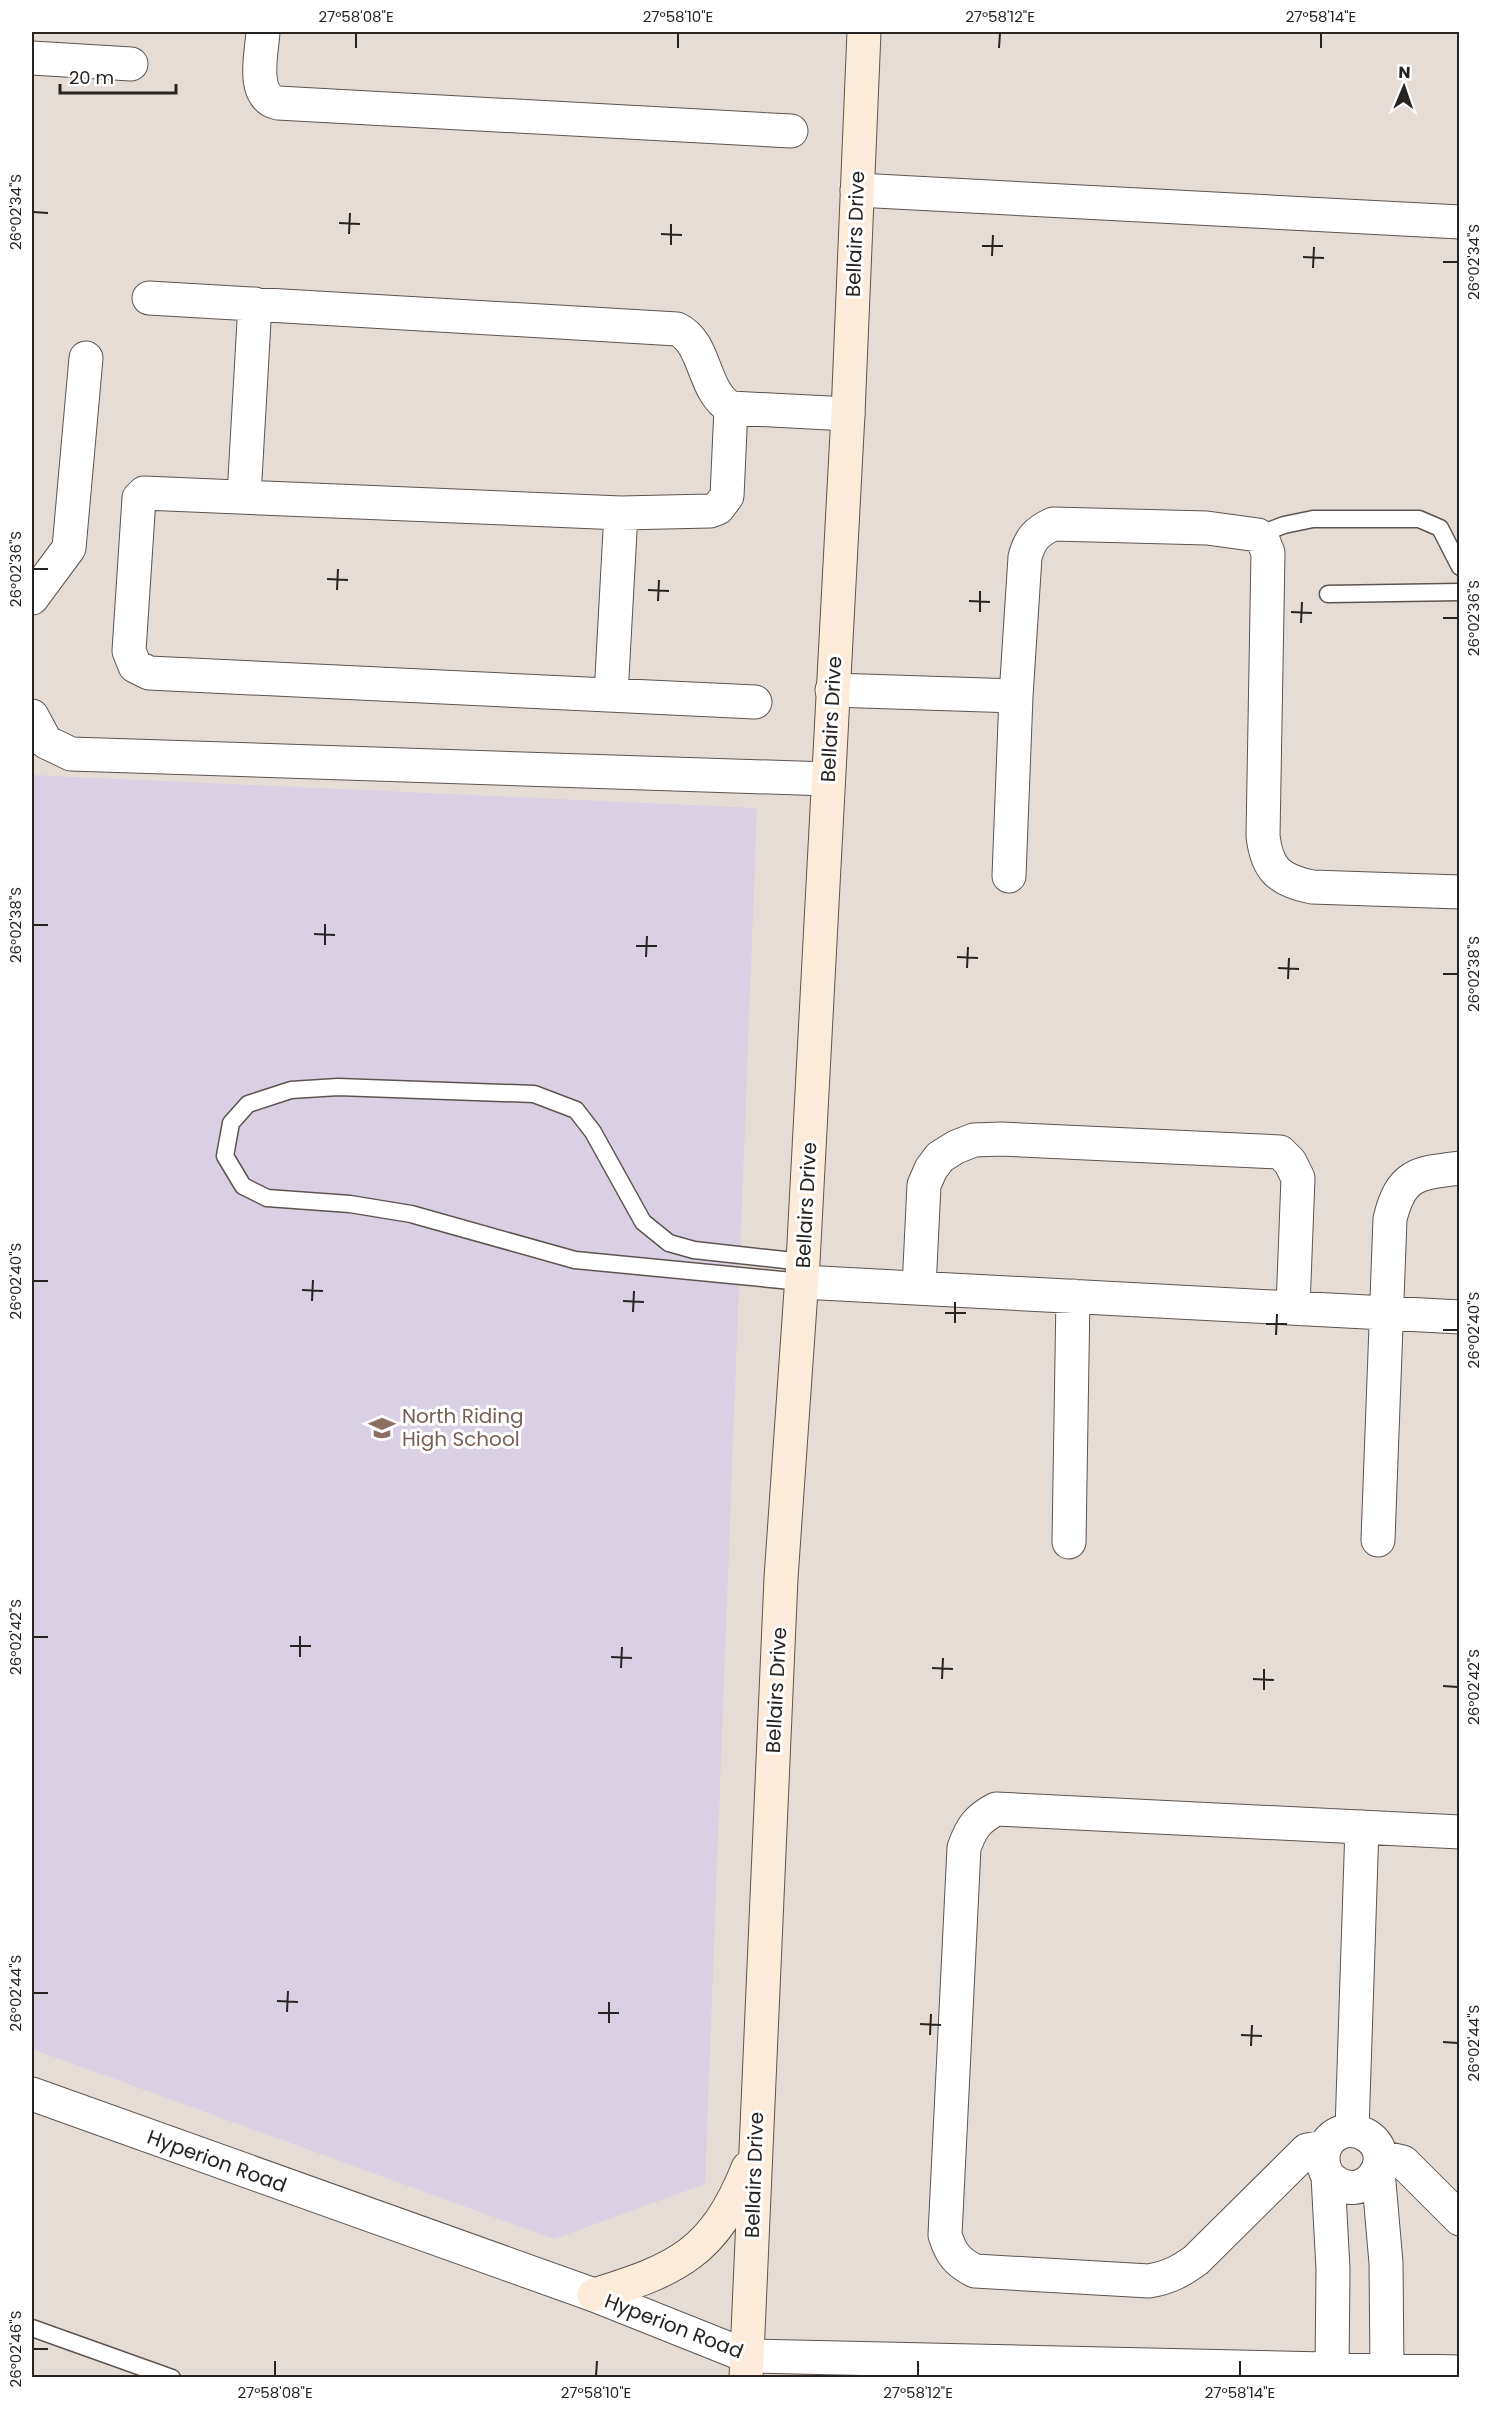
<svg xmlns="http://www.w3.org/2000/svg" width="1491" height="2409" font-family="Poppins,sans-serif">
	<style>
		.education { fill: #dad0e4 }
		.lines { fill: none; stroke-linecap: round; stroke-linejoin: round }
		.lane-casing { stroke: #5d544f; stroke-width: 19 }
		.street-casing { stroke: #5d544f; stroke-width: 35 }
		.secondary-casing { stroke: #5d544f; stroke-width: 35 }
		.lane { stroke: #fff; stroke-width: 16 }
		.street { stroke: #fff; stroke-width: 33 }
		.secondary { stroke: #fcebd8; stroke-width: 33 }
		.ticks { fill: none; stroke: #272321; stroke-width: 2 }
		.labels { text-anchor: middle; stroke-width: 6; stroke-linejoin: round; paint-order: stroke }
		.street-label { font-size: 20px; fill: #272321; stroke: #fff }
		.education-label { font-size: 20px; fill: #785e54; stroke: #fff; text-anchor: start }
		.neatline { fill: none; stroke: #272321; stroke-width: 2 }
		.ticks-label { font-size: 15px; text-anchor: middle; fill: #272321 }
	</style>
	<rect width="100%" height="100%" fill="#e6dcd6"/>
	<path class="education" d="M 32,775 L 757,808 L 705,2184 L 554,2239 L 32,2049 Z"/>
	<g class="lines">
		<g class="lane-casing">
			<path id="lane" d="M 1258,535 L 1284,525 L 1313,519 L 1419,519 L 1440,528 L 1460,567
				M 1328,594 L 1460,592
				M 802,1282 L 575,1260 L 411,1214 L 350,1204 L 267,1198 L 243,1186 L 225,1156 L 231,1123 L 248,1104 L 291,1090 L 338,1087 L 534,1094 L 576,1110 L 593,1132 L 643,1222 L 669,1243 L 694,1250 L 803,1262
				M 32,2328 L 172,2378"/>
		</g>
		<g class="street-casing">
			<path id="street" d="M 263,32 C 262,52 250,97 278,103 L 791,131
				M 32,58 L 131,64
				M 857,190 L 1460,222
				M 149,298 L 677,329 C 707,343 702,392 731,408 L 848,414
				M 731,408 L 727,496 L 718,508 L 710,511 L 621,513 L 144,493 L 139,498 L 129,651 L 135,666 L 149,673 L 755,702
				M 244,496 L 255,304
				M 32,598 L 69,548 L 86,358
				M 832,690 L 1016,696 L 1025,557 C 1030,539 1036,532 1053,524 L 1207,528 L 1258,535 L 1263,540 L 1268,553 L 1263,836 C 1267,870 1279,880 1312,887 L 1460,892
				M 611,695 L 621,513
				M 32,716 L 46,742 L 71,754 L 828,779
				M 1009,876 L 1016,696
				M 802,1282 L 1460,1317
				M 919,1288 L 924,1185 L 931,1169 L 940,1157 L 956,1147 L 974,1140 L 1002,1139 L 1280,1152 L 1290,1162 L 1298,1178 L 1293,1307
				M 1378,1540 L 1390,1219 C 1401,1174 1417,1173 1460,1168
				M 1069,1542 L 1073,1296
				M 32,2094 L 594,2295 L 747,2356 L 1460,2372
				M 1352,2130 L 1362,1827
				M 1325,2147 L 1307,2150 L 1196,2260 C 1181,2271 1168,2278 1149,2281 L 975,2271 C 957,2262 951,2254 945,2235 L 964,1848 C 971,1828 977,1819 996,1809 L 1460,1832
				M 1381,2157 L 1403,2162 L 1460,2219
				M 1378,2171 L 1386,2263 L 1387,2369
				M 1328,2176 C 1362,2211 1402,2157 1366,2135 C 1358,2130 1348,2129 1339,2133 C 1322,2141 1319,2161 1328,2176 L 1333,2269 L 1332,2371"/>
		</g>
		<g class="secondary-casing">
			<path id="secondary" d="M 594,2295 C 678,2269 714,2253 748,2168
				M 746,2378 L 781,1578 L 803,1262 L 848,414 L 864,32"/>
		</g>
		<use href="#lane" class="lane"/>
		<use href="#street" class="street"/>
		<use href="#secondary" class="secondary"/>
	</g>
	<path class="ticks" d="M 356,48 L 356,33M 678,48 L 678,33M 999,48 L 1000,33M 1321,48 L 1321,33M 33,212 L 48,213M 339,223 L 360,224M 349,234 L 350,213M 661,234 L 682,235M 671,245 L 671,224M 982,246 L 1003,246M 992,256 L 993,235M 1303,257 L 1324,258M 1443,262 L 1458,262M 1313,268 L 1314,247M 33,569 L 48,569M 327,579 L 348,580M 337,590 L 338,569M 648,590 L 669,591M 658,601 L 659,580M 969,601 L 990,602M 980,612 L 980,591M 1291,612 L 1312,613M 1443,618 L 1458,618M 1301,623 L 1302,602M 33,925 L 48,925M 314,934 L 335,935M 325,945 L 325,924M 636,946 L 657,946M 646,957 L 647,936M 957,957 L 978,958M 967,968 L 968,947M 1278,968 L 1299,969M 1443,974 L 1458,974M 1288,979 L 1289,958M 33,1281 L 48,1281M 302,1290 L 323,1291M 312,1301 L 313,1280M 623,1301 L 644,1302M 633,1312 L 634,1291M 945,1313 L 966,1313M 955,1323 L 955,1302M 1266,1324 L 1287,1324M 1443,1330 L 1458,1330M 1276,1335 L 1277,1314M 33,1637 L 48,1637M 290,1646 L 311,1646M 300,1657 L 300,1636M 611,1657 L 632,1658M 621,1668 L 622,1647M 932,1668 L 953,1669M 942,1679 L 943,1658M 1253,1679 L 1274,1680M 1443,1686 L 1458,1687M 1264,1690 L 1264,1669M 33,1993 L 48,1993M 277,2001 L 298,2002M 287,2012 L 288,1991M 598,2013 L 619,2013M 609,2023 L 609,2002M 920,2024 L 941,2025M 930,2035 L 931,2014M 1241,2035 L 1262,2036M 1443,2042 L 1458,2043M 1251,2046 L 1252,2025M 33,2349 L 48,2349M 275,2376 L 275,2361M 596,2376 L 597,2361M 918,2376 L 918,2361M 1240,2376 L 1240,2361"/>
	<defs>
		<g id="school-bare" transform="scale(2.07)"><path d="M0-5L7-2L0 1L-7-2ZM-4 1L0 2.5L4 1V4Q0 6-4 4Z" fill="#8d6e63" stroke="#fff" stroke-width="2.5" paint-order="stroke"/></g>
	</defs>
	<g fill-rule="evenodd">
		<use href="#school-bare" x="382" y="1428"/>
	</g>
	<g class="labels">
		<g class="street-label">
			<text transform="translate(855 234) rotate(-88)" y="7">Bellairs Drive</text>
			<text transform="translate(831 719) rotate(-87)" y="7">Bellairs Drive</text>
			<text transform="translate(806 1205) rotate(-87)" y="7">Bellairs Drive</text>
			<text transform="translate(776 1690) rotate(-87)" y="7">Bellairs Drive</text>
			<text transform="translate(217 2161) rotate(20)" y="7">Hyperion Road</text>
			<text transform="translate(754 2175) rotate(-88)" y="7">Bellairs Drive</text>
			<text transform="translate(674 2326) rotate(21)" y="7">Hyperion Road</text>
		</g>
		<g class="education-label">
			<text x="402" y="1423">North Riding<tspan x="402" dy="23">High School</tspan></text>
		</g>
	</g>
	<rect width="1491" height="2409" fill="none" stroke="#ffffff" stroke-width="66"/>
	<g transform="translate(1404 87) rotate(2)" stroke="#ffffff" stroke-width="4.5" paint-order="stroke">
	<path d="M0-4.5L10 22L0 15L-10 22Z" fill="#272321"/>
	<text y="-9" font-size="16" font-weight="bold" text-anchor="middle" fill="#272321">N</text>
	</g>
	<path d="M60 84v9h116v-9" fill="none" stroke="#272321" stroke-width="3"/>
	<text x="69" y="84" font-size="18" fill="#272321" stroke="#ffffff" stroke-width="4.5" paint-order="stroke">20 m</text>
	<rect x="33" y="33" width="1425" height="2343" class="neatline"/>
	<g class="ticks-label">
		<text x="356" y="22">27°58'08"E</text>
		<text x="678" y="22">27°58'10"E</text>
		<text x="1000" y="22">27°58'12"E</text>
		<text x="1321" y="22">27°58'14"E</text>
		<text transform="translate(16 212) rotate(-90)" y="5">26°02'34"S</text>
		<text transform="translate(1474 262) rotate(-90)" y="5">26°02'34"S</text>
		<text transform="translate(16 569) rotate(-90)" y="5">26°02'36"S</text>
		<text transform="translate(1474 618) rotate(-90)" y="5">26°02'36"S</text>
		<text transform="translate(16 925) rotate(-90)" y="5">26°02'38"S</text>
		<text transform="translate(1474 974) rotate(-90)" y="5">26°02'38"S</text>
		<text transform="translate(16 1281) rotate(-90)" y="5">26°02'40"S</text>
		<text transform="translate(1474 1330) rotate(-90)" y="5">26°02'40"S</text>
		<text transform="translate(16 1637) rotate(-90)" y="5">26°02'42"S</text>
		<text transform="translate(1474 1687) rotate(-90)" y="5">26°02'42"S</text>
		<text transform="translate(16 1993) rotate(-90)" y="5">26°02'44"S</text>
		<text transform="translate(1474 2043) rotate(-90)" y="5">26°02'44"S</text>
		<text transform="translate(16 2349) rotate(-90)" y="5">26°02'46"S</text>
		<text x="275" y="2398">27°58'08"E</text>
		<text x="596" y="2398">27°58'10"E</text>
		<text x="918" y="2398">27°58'12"E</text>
		<text x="1240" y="2398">27°58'14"E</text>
	</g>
</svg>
